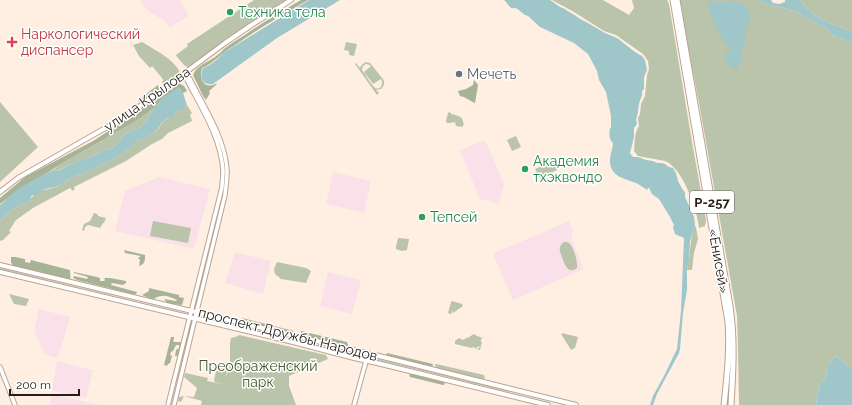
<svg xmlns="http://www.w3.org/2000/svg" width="852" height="405" font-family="Raleway,sans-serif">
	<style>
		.education { fill: #fae0e8 }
		.green { fill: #b9c4ab; fill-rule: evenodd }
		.forest { fill: #a7b396 }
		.water { fill: #9fc6c9 }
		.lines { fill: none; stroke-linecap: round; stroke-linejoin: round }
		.secondary-casing { stroke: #bba38f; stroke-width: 5.5 }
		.primary-casing { stroke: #bba38f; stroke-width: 6 }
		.highway-casing { stroke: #bba38f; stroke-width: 7 }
		.secondary { stroke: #fff; stroke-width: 3.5 }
		.primary { stroke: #fff; stroke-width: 4 }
		.highway { stroke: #fff; stroke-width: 5 }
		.leisure-dot { fill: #2e9e5b; stroke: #fff; stroke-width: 1.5 }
		.health-dot { fill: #e0444e; stroke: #fff; stroke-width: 1.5 }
		.worship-dot { fill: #6b7280; stroke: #fff; stroke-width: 1.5 }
		.labels { text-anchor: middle; stroke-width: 3; stroke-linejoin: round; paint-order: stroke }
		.shield { fill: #fff; stroke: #67615c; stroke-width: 1 }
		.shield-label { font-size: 13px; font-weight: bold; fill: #261d16 }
		.leisure-label { font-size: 14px; fill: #27864d; stroke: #fff; text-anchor: start }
		.health-label { font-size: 14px; fill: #be3a42; stroke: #fff; text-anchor: start }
		.worship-label { font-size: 14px; fill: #5b616d; stroke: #fff; text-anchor: start }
		.street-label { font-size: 14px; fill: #261d16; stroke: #fff }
		.park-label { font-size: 14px; fill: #47582b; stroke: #fff }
	</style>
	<rect width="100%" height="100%" fill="#ffefe2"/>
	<path class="education" d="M 140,0 L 179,0 L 189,16 L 170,27 L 166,22 L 148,11 Z
		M 485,140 L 504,184 L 499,204 L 480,199 L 460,151 L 460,150 Z
		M 333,172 L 371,181 L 364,213 L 326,204 Z
		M 159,177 L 210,189 L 194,249 L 115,231 L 125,191 Z
		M 569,221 L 573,231 L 571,238 L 584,269 L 513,300 L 494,256 L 496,252 Z
		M 235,252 L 271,261 L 263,294 L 225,283 Z
		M 328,272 L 361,280 L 352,314 L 320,306 Z
		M 39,309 L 70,317 L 58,358 L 46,355 L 43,352 L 34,331 Z
		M 57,361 L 93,370 L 86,398 L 52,391 Z
		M 52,394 L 100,405 L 50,405 Z"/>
	<path class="green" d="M 254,0 L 286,0 L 251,23 L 190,67 L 185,66 L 177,57 L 176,55 L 188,46 L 187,44 Z
		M 552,0 L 603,0 L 629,15 L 634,8 L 632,0 L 667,0 L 669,4 L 692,142 L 706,220 L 705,226 L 699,228 C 698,211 682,167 665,161 C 657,159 646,158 638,156 L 634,151 C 635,143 634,133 639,126 L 638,118 L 640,114 L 641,104 L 645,96 L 647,75 L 649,69 L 648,61 L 643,54 L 616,35 L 604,31 L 574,12 Z
		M 679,0 L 757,0 L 769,5 L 784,8 L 796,12 L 827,29 L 834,36 L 852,43 L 852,367 L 848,367 L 846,364 L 836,356 L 828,365 L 828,370 L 824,379 L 820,383 L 816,405 L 739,405 L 738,347 L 737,316 L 699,103 Z
		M 800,0 L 852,0 L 852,32 L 820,19 L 815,15 L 814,15 L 812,12 L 808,10 Z
		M 142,42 C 153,49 176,60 180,73 L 179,75 L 165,86 L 162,83 L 163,80 L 162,78 L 152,66 L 150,68 L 139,56 L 133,45 Z
		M 346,42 L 357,44 L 354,56 L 349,55 L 349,51 L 344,50 Z
		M 356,63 L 360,68 C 362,64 365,61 370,63 L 383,79 C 385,83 384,86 381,89 L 376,90 L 379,93 L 377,95 L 355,64 ZM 366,64 L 370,65 L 371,66 L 364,72 L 373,84 L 381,79 C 384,84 380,92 374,87 C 370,83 366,75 362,70 L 363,66 Z
		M 0,102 L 38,147 L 0,182 Z
		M 187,105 L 192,113 L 190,115 L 192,121 L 168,133 L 162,139 L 152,144 L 126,161 L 74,187 L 75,189 L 72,191 L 71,188 L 68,189 L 33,208 L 16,220 L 9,231 L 11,232 L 3,240 L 0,241 L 0,221 L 11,210 L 15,208 L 19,205 L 29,202 C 35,189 44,191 56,187 C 59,186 61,184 64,183 L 67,179 L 82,174 L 123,154 L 139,140 C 144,138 155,133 159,128 C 161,125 162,121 167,119 C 172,116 170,117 174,114 C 180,110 183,111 187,105 Z
		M 154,108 L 146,121 L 141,127 L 123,135 L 118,143 L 113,148 L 104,150 L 90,157 L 71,164 L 57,171 L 53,170 L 59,165 L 136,121 Z
		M 450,112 L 452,115 L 452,114 L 461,117 L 460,118 L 462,118 L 464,125 L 463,125 L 463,127 L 456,126 L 455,120 L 455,123 L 452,122 L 451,123 L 447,123 L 446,121 L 448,113 Z
		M 516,136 L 521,147 L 512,151 L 507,140 Z
		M 553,161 L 557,170 L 540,178 L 535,169 Z
		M 94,213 L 95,213 L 98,215 L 98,216 L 106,218 L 104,223 L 103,223 L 100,228 L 88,225 L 85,227 L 84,231 L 82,230 L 84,224 L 90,221 Z
		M 153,221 L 191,228 L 188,243 L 150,236 Z
		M 695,226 L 696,227 L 698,239 L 694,253 L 692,270 L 687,270 C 691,255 689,240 695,226 Z
		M 398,238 L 409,239 L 407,250 L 402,251 L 396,249 L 396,247 Z
		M 564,242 C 566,242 568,242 570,244 C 574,248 578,263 577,268 C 568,275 565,265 562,257 C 561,254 559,251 560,248 C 560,245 562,244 564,242 Z
		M 277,262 L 306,268 L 311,271 L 306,283 L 281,279 L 275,274 L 274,269 Z
		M 0,268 L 178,311 L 179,311 L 0,269 Z
		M 9,294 L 29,299 L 26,306 L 14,304 Z
		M 452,301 L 462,304 L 463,306 L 453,313 L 453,309 L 452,313 L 450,314 L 448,313 L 451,302 Z
		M 562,333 L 578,337 L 575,348 L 571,350 L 561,334 L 562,334 Z
		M 474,334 L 477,336 L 483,338 L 481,339 L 481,342 L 482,342 L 481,346 L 479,346 L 476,348 L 473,347 L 472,348 L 478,349 L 480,346 L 481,346 L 480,350 L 455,344 L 455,341 L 459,338 L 463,340 L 468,337 L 469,339 L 469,337 Z
		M 239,335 L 326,355 L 328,359 L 289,376 L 289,386 L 296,405 L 201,405 L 202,401 L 184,396 L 181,402 L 178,401 L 179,397 L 184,396 L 194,397 L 197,388 L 184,377 L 185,373 L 208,378 L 207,381 L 223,384 L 215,382 L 214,380 L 218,363 L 220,362 L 228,363 L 228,365 L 226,377 L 230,365 L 230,343 L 231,338 L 236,337 Z
		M 374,358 L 509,391 L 509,392 L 374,359 Z
		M 436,364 L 484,375 L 485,378 L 483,379 L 436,368 L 435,365 Z"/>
	<path class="forest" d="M 301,0 L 308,0 C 282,15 256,30 232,47 C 221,53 214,63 202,68 C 198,79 205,91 217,83 L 216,85 L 209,91 L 210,93 L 206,100 L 203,96 L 193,75 C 196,66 208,62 215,57 C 218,55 221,52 224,49 C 230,44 238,39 245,35 C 263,22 282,11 301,0 Z
		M 474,80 L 478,85 L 475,103 C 470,101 466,97 460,96 L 458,91 L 466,89 L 473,85 Z
		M 179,83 L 184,86 L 187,91 L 183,93 L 179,88 L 163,98 L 154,108 L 136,121 L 59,165 C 51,171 43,175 34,180 C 22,187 11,195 0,204 L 0,198 L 25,177 L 93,141 L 121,123 L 163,95 Z
		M 158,85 L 160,88 L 160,90 L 154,94 L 152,94 L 143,102 L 142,102 L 140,103 L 138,100 Z
		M 124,250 L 145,255 C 145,261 145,264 139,266 L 140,260 L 138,258 L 141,256 L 125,253 Z
		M 11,257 L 15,257 L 25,259 L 25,262 L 30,263 L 31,260 L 70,270 C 70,274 71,276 70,280 L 45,274 L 42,272 L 24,269 L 19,267 L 13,266 L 11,262 Z
		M 74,272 L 97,277 L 100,278 L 100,281 L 104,281 L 105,280 L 104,278 L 110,278 L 126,281 L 126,283 L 123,285 L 112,283 L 111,285 L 137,292 L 136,294 L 132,294 L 77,280 L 73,278 L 74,276 L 87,279 L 88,277 L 74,273 Z
		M 149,288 L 179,295 L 179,297 L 184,298 L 182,305 L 168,304 L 164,299 L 176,301 L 177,300 C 168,296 164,294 155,298 L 154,300 L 142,295 L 149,291 Z
		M 242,318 L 294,331 L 293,334 L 241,322 Z
		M 301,331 L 347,342 L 349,348 L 303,336 L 301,333 Z
		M 171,337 L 174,337 L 174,339 L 173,341 L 174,342 L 181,342 L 183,343 L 182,349 L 179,350 L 178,355 L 177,356 L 175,356 L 176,350 L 179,348 L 179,345 L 176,345 L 173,351 L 171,352 L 170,355 L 172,356 L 170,363 L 168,364 L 167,366 L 164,365 Z
		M 387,353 L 433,364 L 432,367 L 386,355 Z
		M 411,374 L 444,382 L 445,384 L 443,385 L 410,377 L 409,375 Z"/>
	<path class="water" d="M 309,0 L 340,0 L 277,38 L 213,84 C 202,86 199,77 203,68 C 211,65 217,60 223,53 Z
		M 504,0 L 550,0 L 560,7 L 565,9 L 566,10 L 576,16 L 580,19 L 588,23 L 605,33 L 617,38 L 635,52 L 642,56 L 645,60 L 647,70 L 644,77 L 644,89 L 642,91 C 643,96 640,99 639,104 C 638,109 639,106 638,111 C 638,116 635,118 637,124 L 634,128 L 634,137 L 630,153 L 633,157 L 638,157 L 646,160 L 653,161 L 657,163 L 662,163 L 665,164 L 669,167 L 673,168 L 676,173 L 678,181 L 683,190 L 685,192 L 685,197 L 694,217 L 695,226 L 690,241 L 689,261 L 687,270 L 687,290 L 683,313 L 680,349 L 679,353 L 657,394 L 653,405 L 650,405 L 653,396 L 665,374 L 677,349 L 681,311 L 684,238 L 677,235 L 675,234 L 673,227 L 674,225 L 670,217 L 662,204 L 659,199 L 652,194 L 649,188 L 648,188 L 647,190 C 643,187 640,185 636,183 C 623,178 609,176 610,159 C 610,154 613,148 613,143 C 609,140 609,133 610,128 L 611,127 L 611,116 L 606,92 L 599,80 L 597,71 L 588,54 L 574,43 L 540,27 L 528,16 L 525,15 L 516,8 C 509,10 508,3 504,0 Z
		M 757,0 L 771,0 L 773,3 L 779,4 L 785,2 L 785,0 L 800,0 L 807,9 L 812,12 L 814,15 L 815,15 L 820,19 L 852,32 L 852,43 L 834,36 L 827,29 L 796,12 L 784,8 L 769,5 Z
		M 737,1 L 741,4 L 746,6 L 749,13 L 749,23 L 746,30 L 744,45 L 740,54 L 742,55 L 741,62 L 738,63 L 738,69 L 736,70 C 729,68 727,61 724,54 L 727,51 L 731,51 L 732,49 L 725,43 L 716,27 L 708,7 L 709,2 Z
		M 179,87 L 183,93 L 187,105 L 184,109 L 175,113 L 175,115 C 172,117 168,118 166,119 C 162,122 161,124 159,127 C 155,133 146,138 139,140 L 123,154 L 82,174 L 67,179 L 64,183 C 61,184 59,186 55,187 C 48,189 42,188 38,195 L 32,195 L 29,202 L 19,205 L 15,208 L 11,210 L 0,221 L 0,205 L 15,191 L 35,179 L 53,170 L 58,171 L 71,164 L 90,157 L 104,150 L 113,148 L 118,143 L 123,135 L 141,127 L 146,121 L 154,108 L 163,98 Z
		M 836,356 L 846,364 L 848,367 L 852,367 L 852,405 L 816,405 L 820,383 L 824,379 L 828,370 L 828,365 Z"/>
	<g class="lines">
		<g class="secondary-casing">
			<path id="secondary" d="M 0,367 L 15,405
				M 168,405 L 222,187 C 222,182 223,176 223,171 C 221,138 202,109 187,80 L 185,74
				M 174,405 L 225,195 C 226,187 227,178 227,170 C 225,138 204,107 190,79 L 185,73
				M 354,405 L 368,354"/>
		</g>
		<g class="primary-casing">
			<path id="primary" d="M 0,192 L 18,178 L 128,115 L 225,43 L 250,26 L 291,0
				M 0,265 L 379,356 L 576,405
				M 0,272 L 293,342 L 354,358 L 377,363 L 548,405"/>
		</g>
		<g class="highway-casing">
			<path id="highway" d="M 673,0 L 728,322 C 730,350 727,377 724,405
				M 677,0 L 730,306 C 735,339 733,372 731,405"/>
		</g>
		<use href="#secondary" class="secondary"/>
		<use href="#primary" class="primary"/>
		<use href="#highway" class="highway"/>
	</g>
	<g class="leisure-dot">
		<circle cx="230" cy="12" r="4"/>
		<circle cx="525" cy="169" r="4"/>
		<circle cx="422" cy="217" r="4"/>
	</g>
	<path class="health-dot" d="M10 36h4v4h4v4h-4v4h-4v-4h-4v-4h4z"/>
	<circle class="worship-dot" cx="459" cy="74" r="4"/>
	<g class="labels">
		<rect class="shield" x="690" y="191" width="44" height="22" rx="3"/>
		<g class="shield-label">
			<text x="712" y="207">Р-257</text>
		</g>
		<g class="leisure-label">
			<text x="238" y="17">Техника тела</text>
			<text x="533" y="166">Академия<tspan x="533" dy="16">тхэквондо</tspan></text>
			<text x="430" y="222">Тепсей</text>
		</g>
		<g class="health-label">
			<text x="21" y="39">Наркологический<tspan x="21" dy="16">диспансер</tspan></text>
		</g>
		<g class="worship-label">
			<text x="467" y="79">Мечеть</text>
		</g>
		<g class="street-label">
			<text transform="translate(147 99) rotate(-35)" y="5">улица Крылова</text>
			<text transform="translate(719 261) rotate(80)" y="5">«Енисей»</text>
			<text transform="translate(288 334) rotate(14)" y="5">проспект Дружбы Народов</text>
		</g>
		<g class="park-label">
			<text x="258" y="371">Преображенский<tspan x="258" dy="16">парк</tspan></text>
		</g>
	</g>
	<path d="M10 389v6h69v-6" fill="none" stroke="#261d16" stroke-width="2"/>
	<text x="16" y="389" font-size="12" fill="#261d16" stroke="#ffffff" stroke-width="3" paint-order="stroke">200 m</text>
</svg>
